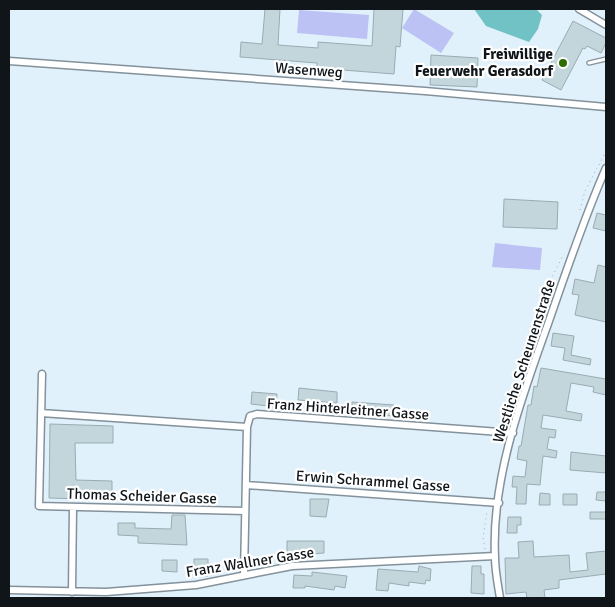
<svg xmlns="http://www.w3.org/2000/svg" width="615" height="607" font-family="Signika,sans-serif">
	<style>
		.green { fill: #bcc2f3 }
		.water { fill: #71c2c4 }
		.building { fill: #c3d6dc; stroke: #9aacb2 }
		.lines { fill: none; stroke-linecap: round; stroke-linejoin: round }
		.lane-casing { stroke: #83919b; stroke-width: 5.5 }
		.street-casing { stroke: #83919b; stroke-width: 9 }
		.path { stroke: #9daab2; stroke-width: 1; stroke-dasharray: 1 4; stroke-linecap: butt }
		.lane { stroke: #fff; stroke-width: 3 }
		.street { stroke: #fff; stroke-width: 6 }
		.poi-dot { fill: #2c6c00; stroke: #fff; stroke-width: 2 }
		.labels { text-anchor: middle; stroke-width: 4.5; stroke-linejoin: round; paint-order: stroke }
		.poi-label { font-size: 15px; font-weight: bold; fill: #101519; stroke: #fff; text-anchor: end }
		.street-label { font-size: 15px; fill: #101519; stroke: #fff }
	</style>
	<rect width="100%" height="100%" fill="#e1f1fc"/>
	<path class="green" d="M 414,9 L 454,33 L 441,53 L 402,28 Z
		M 299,10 L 369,15 L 367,39 L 297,33 Z
		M 495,243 L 542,248 L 540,270 L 492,267 Z"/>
	<path class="water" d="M 474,9 L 536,9 L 542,15 L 538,29 L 529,42 L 486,26 Z"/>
	<path class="building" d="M 265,9 L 280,9 L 278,45 L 318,48 L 318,42 L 372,46 L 374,9 L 403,9 L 400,47 L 396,46 L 394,74 L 317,68 L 317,63 L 240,57 L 241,42 L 262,44 Z
		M 573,21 L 606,38 L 606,43 L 601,53 L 587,46 L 585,49 L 583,48 L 561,90 L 542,80 Z
		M 431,55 L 478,58 L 477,87 L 430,85 Z
		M 504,199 L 558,202 L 557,229 L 503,227 Z
		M 597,213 L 606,215 L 606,231 L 593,228 Z
		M 598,265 L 606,267 L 606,322 L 575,315 L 579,295 L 572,294 L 575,279 L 594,283 Z
		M 553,333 L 574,336 L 571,355 L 591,359 L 590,365 L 563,360 L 565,348 L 551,346 Z
		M 541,368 L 606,379 L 606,395 L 593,392 L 594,387 L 571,383 L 566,411 L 582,414 L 581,421 L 543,415 L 541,428 L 556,430 L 555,438 L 549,437 L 547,449 L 557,451 L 556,458 L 543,456 L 540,485 L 527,484 L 526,504 L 516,504 L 517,487 L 512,487 L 513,476 L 525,477 L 527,461 L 517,459 L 519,446 L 521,446 L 528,405 L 531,405 L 534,386 L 537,387 Z
		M 299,388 L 337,392 L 337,403 L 298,400 Z
		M 252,392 L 277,394 L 276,407 L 251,404 Z
		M 352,402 L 394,405 L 394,416 L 352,413 Z
		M 50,424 L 113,426 L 113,443 L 75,443 L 76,480 L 112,481 L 112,500 L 49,498 Z
		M 571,452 L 606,456 L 606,473 L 570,470 Z
		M 597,492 L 606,492 L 606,501 L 596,500 Z
		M 540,493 L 550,494 L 550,505 L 539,505 Z
		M 563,494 L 577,494 L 577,505 L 563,505 Z
		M 310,499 L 329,499 L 326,517 L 310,516 Z
		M 590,512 L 606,512 L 606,519 L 590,519 Z
		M 172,515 L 185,515 L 187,545 L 138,543 L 138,536 L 118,535 L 118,523 L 135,523 L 135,528 L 171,529 Z
		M 508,517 L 521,517 L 521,525 L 517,525 L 517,533 L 507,533 Z
		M 287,541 L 324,541 L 324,553 L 287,556 Z
		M 533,541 L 534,557 L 569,555 L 570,572 L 588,570 L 586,553 L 606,551 L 606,574 L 559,580 L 559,588 L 544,590 L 545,598 L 527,598 L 526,592 L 506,594 L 505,558 L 519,558 L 518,542 Z
		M 194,559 L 208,559 L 208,576 L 194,575 Z
		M 162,560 L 177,560 L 177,572 L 162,571 Z
		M 419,566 L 431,569 L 430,581 L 426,580 L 425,584 L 409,582 L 409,586 L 389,583 L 388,591 L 376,590 L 378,569 L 418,572 Z
		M 472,566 L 481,566 L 481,574 L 484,574 L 484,594 L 471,593 Z
		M 312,572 L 347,576 L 345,588 L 335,586 L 334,590 L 305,586 L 305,588 L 293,588 L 294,575 L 312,576 Z"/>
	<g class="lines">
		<g class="lane-casing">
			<path id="lane" d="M 589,63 L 606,59"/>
		</g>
		<g class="street-casing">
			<path id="street" d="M 579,9 L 606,25
				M 9,61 L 425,91 L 606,107
				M 42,374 L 39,506 L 245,511
				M 41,413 L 247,427 L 250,416 L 257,414 L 513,433
				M 246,485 L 499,503
				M 244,575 L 247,427
				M 9,590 L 106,592 L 196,585 L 292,566 L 495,556
				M 72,592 L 73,507
				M 500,598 C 498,585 495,571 495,557 C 491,478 523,394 549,321 C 567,269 584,218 606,168"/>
		</g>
		<path class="path" d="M 599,165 L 606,151
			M 580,210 L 585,191 L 597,168
			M 508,419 C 517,360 535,306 564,254
			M 485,549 L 483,538 L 487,511"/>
		<use href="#lane" class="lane"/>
		<use href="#street" class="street"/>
	</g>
	<circle class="poi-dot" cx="563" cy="63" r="5"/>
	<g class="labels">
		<g class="poi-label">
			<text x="553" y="59">Freiwillige<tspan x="553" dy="17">Feuerwehr Gerasdorf</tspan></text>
		</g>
		<g class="street-label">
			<text transform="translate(309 70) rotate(4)" y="5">Wasenweg</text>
			<text transform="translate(524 361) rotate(-72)" y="5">Westliche Scheunenstraße</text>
			<text transform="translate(348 409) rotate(4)" y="5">Franz Hinterleitner Gasse</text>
			<text transform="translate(373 481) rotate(4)" y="5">Erwin Schrammel Gasse</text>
			<text transform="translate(142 496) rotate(2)" y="5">Thomas Scheider Gasse</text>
			<text transform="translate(250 562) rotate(-9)" y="5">Franz Wallner Gasse</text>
		</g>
	</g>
	<rect width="615" height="607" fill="none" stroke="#101519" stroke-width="20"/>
</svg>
